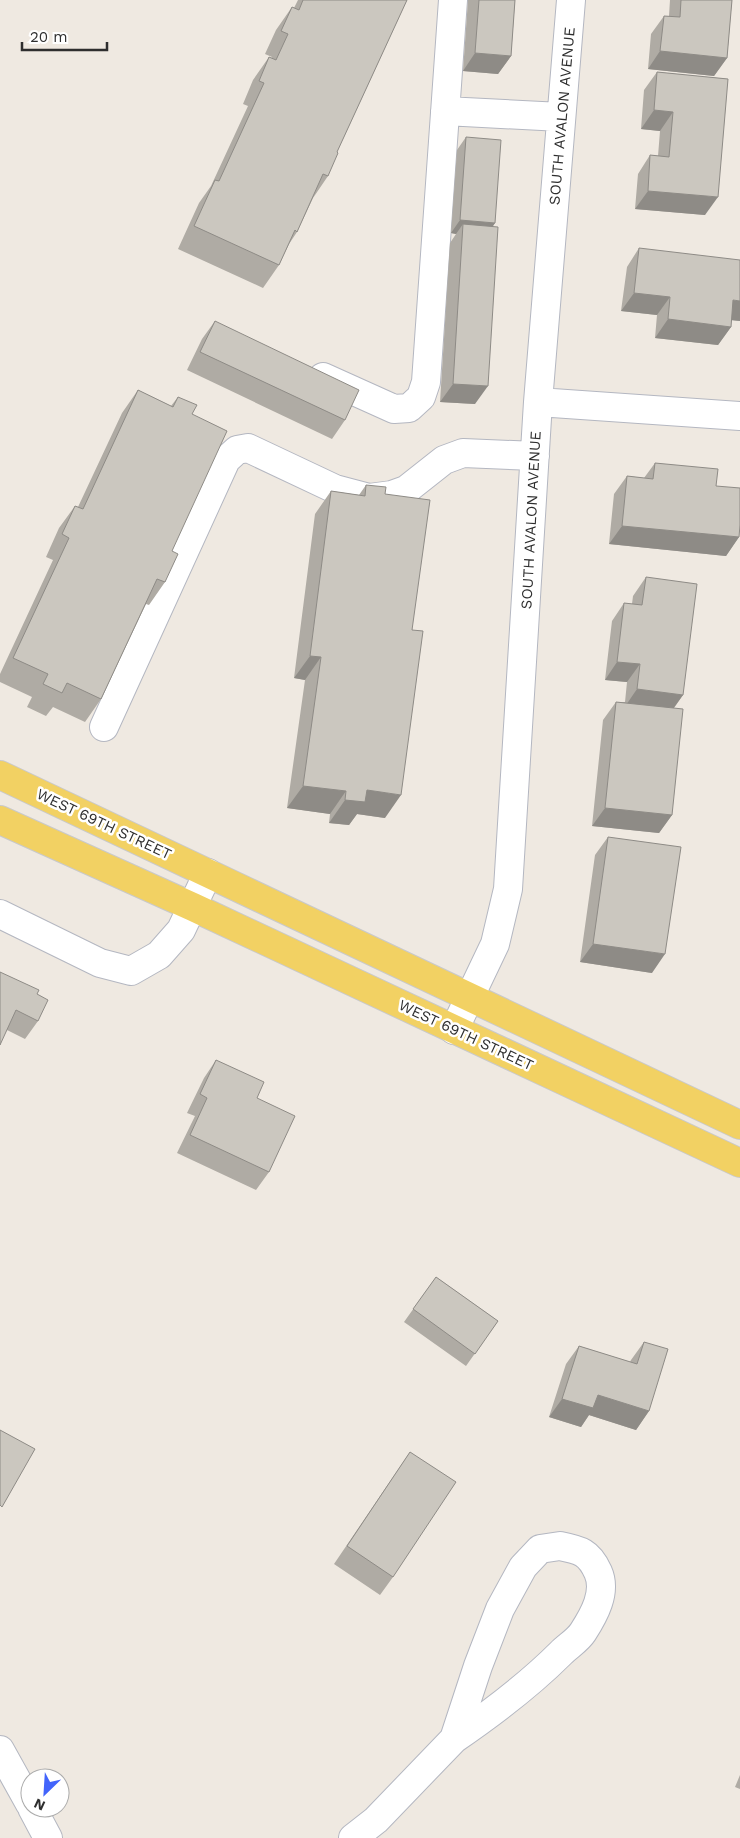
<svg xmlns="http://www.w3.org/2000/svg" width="740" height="1838" font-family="'Work Sans',sans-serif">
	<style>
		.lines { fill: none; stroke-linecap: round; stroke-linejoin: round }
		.minor-casing { stroke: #b4b7c1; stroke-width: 30 }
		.major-casing { stroke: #c9c9c9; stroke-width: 30 }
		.minor { stroke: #fff; stroke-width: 28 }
		.major { stroke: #f2d163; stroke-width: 28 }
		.wall { fill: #afaba4 }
		.shaded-wall { fill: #8e8b86 }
		.building { fill: #cbc7bf; stroke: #8e8b86 }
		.labels { text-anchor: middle; stroke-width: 5; stroke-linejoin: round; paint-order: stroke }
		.street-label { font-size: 15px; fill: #2e2e2e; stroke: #fff }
	</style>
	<rect width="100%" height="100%" fill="#efe9e1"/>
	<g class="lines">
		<g class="minor-casing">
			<path id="minor" d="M 445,111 L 561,117
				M 323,377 L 394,409 L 409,408 L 421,397 L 426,382 L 453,0
				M 538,402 L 740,416
				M 104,727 L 226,460 L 237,450 L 248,448 L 335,489 L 369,498 L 392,495 L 406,490 L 444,460 L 463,453 L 535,456
				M 0,914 L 100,963 L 131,971 L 159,955 L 181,930 L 208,873
				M 454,1030 L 495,944 L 508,889 L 538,402 L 571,0
				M 560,1546 C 580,1550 589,1552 598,1572 C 607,1592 594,1615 583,1632 C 578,1640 568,1646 561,1653 C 529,1685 492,1713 454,1739 L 478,1666 L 500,1609 L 523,1567 L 540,1549 Z
				M 0,1750 L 30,1804
				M 32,1808 L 48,1838
				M 353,1838 L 376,1820 L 454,1739"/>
		</g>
		<g class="major-casing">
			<path id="major" d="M 0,775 L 740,1125
				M 0,820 L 193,907 L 740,1163"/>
		</g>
		<use href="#minor" class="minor"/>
		<use href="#major" class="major"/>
	</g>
	<path class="wall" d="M 298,0 L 407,0 L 337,152 L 328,176 L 313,198 L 297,232 L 289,244 L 279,265 L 263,288 L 178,249 L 199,203 L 211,186 L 248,106 L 243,104 L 253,80 L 269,57 L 271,58 L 272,57 L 265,54 L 276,30 L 292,7 L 294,8 Z
		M 468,0 L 515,0 L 511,56 L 498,74 L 463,71 Z
		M 670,0 L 732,0 L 727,58 L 714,76 L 648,69 L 651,34 L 664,16 L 669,16 Z
		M 657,72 L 728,79 L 705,215 L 635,209 L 638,174 L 650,155 L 658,156 L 660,131 L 641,129 L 644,90 Z
		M 466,137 L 495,223 L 493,226 L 475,404 L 440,402 L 450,243 L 456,234 L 451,233 L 457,150 Z
		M 639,248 L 740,321 L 731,320 L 731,327 L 718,345 L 655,338 L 657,315 L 621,311 L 627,267 Z
		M 215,321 L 345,420 L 332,439 L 187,370 L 202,339 Z
		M 138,390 L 171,406 L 178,397 L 192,414 L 172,551 L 165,582 L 149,605 L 146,604 L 101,699 L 85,722 L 53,707 L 46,716 L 27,707 L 32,697 L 0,682 L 0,674 L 53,560 L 46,557 L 59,528 L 75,506 L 78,507 L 122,413 Z
		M 655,463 L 716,486 L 739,537 L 726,556 L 609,544 L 614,494 L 627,476 L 644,478 Z
		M 366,485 L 385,494 L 385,818 L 357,814 L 349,825 L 329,823 L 330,814 L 287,808 L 305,680 L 294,678 L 315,514 L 331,491 L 359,495 Z
		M 646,577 L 683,695 L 674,708 L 672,815 L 659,833 L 592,826 L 603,720 L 616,702 L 625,702 L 627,682 L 605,680 L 612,621 L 624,603 L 632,604 L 633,596 Z
		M 608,837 L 652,973 L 580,962 L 595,855 Z
		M 0,972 L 37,994 L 38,1021 L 25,1039 L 7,1030 Z
		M 216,1060 L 257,1098 L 269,1172 L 256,1190 L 177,1153 L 195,1116 L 187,1113 L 204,1078 Z
		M 436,1277 L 498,1321 L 466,1366 L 404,1322 Z
		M 644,1342 L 649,1411 L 636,1430 L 589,1415 L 581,1427 L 549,1417 L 566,1364 L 579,1346 L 630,1362 L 631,1360 Z
		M 410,1452 L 393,1577 L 380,1595 L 334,1564 Z
		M 740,1775 L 740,1789 L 735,1787 Z"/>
	<path class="shaded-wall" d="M 660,51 L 727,58 L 714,76 L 648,69 Z
		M 475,53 L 511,56 L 498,74 L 463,71 Z
		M 654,110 L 673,112 L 660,131 L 641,129 Z
		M 648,191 L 718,197 L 705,215 L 635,209 Z
		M 460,220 L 495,223 L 486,236 L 463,224 L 456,234 L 451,233 Z
		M 634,293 L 670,297 L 657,315 L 621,311 Z
		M 733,300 L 740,301 L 740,321 L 721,319 Z
		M 668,319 L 731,327 L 718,345 L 655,338 Z
		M 453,384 L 488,386 L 475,404 L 440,402 Z
		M 622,526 L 739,537 L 726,556 L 609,544 Z
		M 310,656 L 321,657 L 305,680 L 294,678 Z
		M 617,662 L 640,664 L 627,682 L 605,680 Z
		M 637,689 L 683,695 L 670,713 L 624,708 Z
		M 303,786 L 346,791 L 330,814 L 287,808 Z
		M 367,790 L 401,795 L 385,818 L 357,814 L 349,825 L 329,823 L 345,800 Z
		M 605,808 L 672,815 L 659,833 L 592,826 Z
		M 593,944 L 665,954 L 652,973 L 580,962 Z
		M 598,1395 L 649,1411 L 636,1430 L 589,1415 L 581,1427 L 549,1417 L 562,1399 Z"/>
	<path class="building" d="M 303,0 L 407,0 L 337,152 L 338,153 L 328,176 L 323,174 L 297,232 L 295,230 L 279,265 L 194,226 L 215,180 L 219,181 L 264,83 L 259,81 L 269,57 L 276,60 L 288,34 L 281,31 L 292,7 L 299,10 Z
		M 479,0 L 515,0 L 511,56 L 475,53 Z
		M 681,0 L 732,0 L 727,58 L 660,51 L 664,16 L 680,17 Z
		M 657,72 L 728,79 L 718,197 L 648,191 L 650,155 L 669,157 L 673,112 L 654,110 Z
		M 466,137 L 501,140 L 495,223 L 460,220 Z
		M 463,224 L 498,227 L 488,386 L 453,384 Z
		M 639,248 L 740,260 L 740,301 L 733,300 L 731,327 L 668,319 L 670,297 L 634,293 Z
		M 215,321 L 359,390 L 345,420 L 200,352 Z
		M 138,390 L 173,407 L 178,397 L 197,405 L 192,414 L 227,431 L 172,551 L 178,554 L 165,582 L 157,579 L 101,699 L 67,683 L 62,693 L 43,684 L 48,674 L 13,658 L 69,538 L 62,534 L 75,506 L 83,509 Z
		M 655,463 L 718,469 L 716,486 L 740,488 L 740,525 L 739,537 L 622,526 L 627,476 L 653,479 Z
		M 366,485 L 386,487 L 385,494 L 430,500 L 412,630 L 423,631 L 401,795 L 367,790 L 365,802 L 345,800 L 346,791 L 303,786 L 321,657 L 310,656 L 331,491 L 365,496 Z
		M 646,577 L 697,584 L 683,695 L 637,689 L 640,664 L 617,662 L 624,603 L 642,605 Z
		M 616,702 L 683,709 L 672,815 L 605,808 Z
		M 608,837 L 681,847 L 665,954 L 593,944 Z
		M 0,972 L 39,990 L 37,994 L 48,1000 L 38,1021 L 16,1010 L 0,1045 Z
		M 216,1060 L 264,1082 L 257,1098 L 295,1116 L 269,1172 L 190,1135 L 207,1098 L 200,1094 Z
		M 436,1277 L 498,1321 L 475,1354 L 413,1309 Z
		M 644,1342 L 668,1349 L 649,1411 L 598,1395 L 593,1408 L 562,1399 L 579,1346 L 637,1364 Z
		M 0,1430 L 35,1449 L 2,1507 L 0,1505 Z
		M 410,1452 L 456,1482 L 393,1577 L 347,1546 Z"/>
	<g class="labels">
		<g class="street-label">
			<text transform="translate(562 116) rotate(-85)" y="5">SOUTH AVALON AVENUE</text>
			<text transform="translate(531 520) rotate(-87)" y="5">SOUTH AVALON AVENUE</text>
			<text transform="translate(104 824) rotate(25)" y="5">WEST 69TH STREET</text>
			<text transform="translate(466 1035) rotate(25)" y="5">WEST 69TH STREET</text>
		</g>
	</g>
	<g transform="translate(45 1793) rotate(205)"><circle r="24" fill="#ffffff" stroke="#ababab"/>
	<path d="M0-4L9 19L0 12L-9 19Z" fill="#4264fb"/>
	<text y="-8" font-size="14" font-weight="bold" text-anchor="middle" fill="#2e2e2e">N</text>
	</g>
	<path d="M22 42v8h85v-8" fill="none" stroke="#2e2e2e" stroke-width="2.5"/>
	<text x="30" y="42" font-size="15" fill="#2e2e2e" stroke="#ffffff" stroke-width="4" paint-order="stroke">20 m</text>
</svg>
